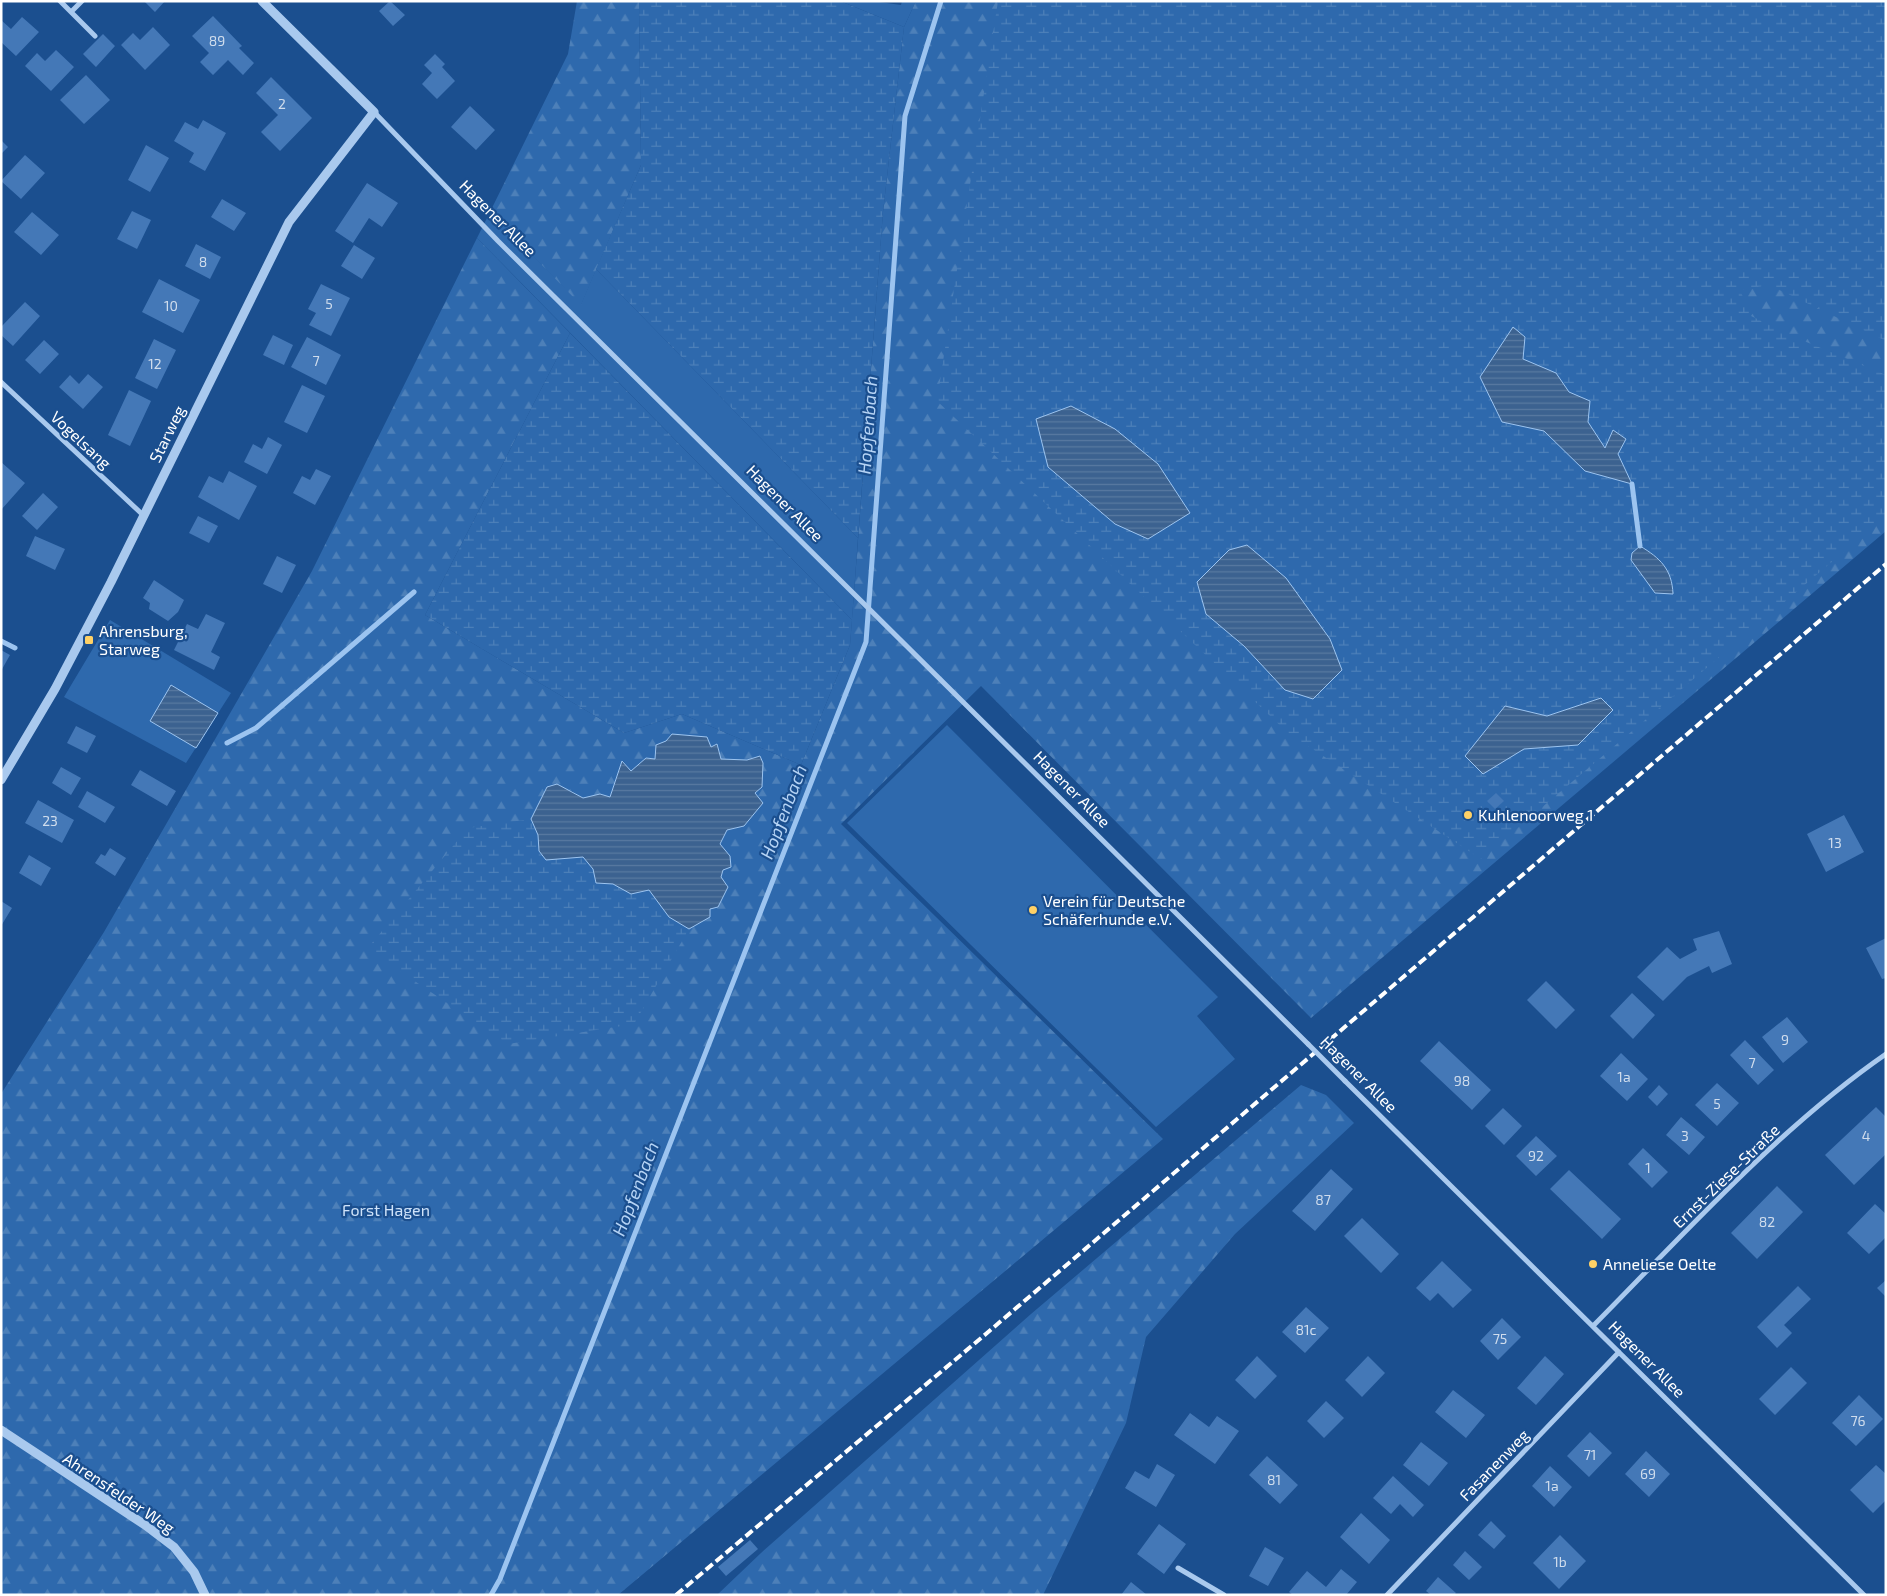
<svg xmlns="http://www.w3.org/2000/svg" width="1887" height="1596" font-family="'Exo 2',sans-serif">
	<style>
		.green { fill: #2e69ad }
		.forest { fill: url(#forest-firs); fill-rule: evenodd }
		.wetland { fill: url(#wetland-marsh); fill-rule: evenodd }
		.water { fill: url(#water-rules); stroke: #9cc4f0 }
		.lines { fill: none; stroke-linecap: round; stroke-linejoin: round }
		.stream { stroke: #9cc4f0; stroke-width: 5 }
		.building { fill: #4478b7 }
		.minor { stroke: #a9c9ee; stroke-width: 5 }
		.tertiary { stroke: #a9c9ee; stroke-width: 9 }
		.rail { stroke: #fff; stroke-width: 4; stroke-dasharray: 9 4; stroke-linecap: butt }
		.minor-bridge { stroke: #a9c9ee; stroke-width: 5 }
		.poi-dot { fill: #ffd166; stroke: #1b4f8f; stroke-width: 2 }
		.labels { text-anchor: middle; stroke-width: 4.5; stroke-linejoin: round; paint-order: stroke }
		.number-label { font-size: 14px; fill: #d0dded }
		.street-label { font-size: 16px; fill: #fff; stroke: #1b4f8f }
		.poi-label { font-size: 16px; fill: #fff; stroke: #1b4f8f; text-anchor: start }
		.park-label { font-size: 16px; fill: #cfe3fa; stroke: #1b4f8f }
		.water-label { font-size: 18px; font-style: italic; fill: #b5d3f5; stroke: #1b4f8f }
	</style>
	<defs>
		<pattern id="forest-firs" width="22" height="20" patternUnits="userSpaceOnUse" patternTransform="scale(1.25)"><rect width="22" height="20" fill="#2e69ad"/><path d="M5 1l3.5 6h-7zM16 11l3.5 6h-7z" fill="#4d80b9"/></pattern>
		<pattern id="wetland-marsh" width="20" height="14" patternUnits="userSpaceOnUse" patternTransform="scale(1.25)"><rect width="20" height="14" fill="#2e69ad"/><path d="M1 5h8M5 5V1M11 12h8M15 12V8" fill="none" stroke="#4d80b9"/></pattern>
		<pattern id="water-rules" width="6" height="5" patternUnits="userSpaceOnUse" patternTransform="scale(1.25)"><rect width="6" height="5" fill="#3c6290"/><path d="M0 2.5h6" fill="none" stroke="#597aa1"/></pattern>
	</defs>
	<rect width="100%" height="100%" fill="#1b4f8f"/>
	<path class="green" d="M 840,1 L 872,1 L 901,5 L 902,1 L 916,1 L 904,27 Z
		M 490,212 L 581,304 L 596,269 L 858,538 L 852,620 L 477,238 Z
		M 110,620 L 231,693 L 186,763 L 64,697 Z
		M 947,725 L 1218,997 L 1197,1016 L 1235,1059 L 1156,1127 L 847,823 Z"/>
	<path class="forest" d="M 577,1 L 639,1 L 641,165 L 581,305 L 490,212 L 568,54 Z
		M 916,1 L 1886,1 L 1886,531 L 1311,1018 L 981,686 L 841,824 L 1163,1139 L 618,1595 L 1,1595 L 1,1094 L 104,932 L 312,571 L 477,238 L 570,333 L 425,615 L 624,733 L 682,714 L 801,765 L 850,645 L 883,212 L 904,27 ZM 672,734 L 707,737 L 711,747 L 717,744 L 721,759 L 747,760 L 761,756 L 755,793 L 744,826 L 727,830 L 720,844 L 723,870 L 710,909 L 542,797 L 547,787 L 572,791 L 583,799 L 600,794 L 610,797 L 623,761 L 631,771 L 646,758 L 655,759 Z
		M 1301,1085 L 1326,1095 L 1354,1123 L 1235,1234 L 1146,1337 L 1126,1423 L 1043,1595 L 717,1595 L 761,1553 L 1031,1314 Z"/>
	<path class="wetland" d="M 639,1 L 840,1 L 904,27 L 883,212 L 858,538 L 596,269 L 641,165 Z
		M 998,1 L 1886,1 L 1886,341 L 1769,285 L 1740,290 L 1751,316 L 1804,341 L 1886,375 L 1886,516 L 1481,859 L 1288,733 L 937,401 ZM 1525,337 L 1523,359 L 1556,373 L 1569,392 L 1590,401 L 1588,422 L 1605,448 L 1626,439 L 1618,454 L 1632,484 L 1585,471 L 1544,431 L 1502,422 ZM 1640,546 C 1659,558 1674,570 1672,594 L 1655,593 L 1631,560 L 1632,553 ZM 1206,614 L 1342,670 L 1244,646 ZM 1601,698 L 1578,745 L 1523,749 L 1505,706 L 1547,716 Z
		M 570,333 L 852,620 L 850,645 L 801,765 L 682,714 L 624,733 L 425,615 Z
		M 531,819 L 538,835 L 539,850 L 552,858 L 583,857 L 593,869 L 596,883 L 613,884 L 631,894 L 649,890 L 669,917 L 689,929 L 634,1024 L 508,1044 L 367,949 L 468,828 Z"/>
	<path class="water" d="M 1513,327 L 1525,337 L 1523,359 L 1556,373 L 1569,392 L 1590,401 L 1588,422 L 1605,448 L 1613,430 L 1626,439 L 1618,454 L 1632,484 L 1585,471 L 1544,431 L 1502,422 L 1480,377 Z
		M 1071,406 L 1115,429 L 1158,464 L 1190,513 L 1148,539 L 1115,524 L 1048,467 L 1036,419 Z
		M 1247,545 L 1286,578 L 1330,639 L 1342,670 L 1313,699 L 1285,690 L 1244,646 L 1206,614 L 1197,582 L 1229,550 Z
		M 1640,546 C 1660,558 1672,569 1673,594 L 1655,593 L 1631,560 L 1632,553 Z
		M 171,685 L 218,713 L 196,748 L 150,721 Z
		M 1601,698 L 1613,710 L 1578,745 L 1524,749 L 1483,774 L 1465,756 L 1505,706 L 1547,716 Z
		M 672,734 L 707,737 L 711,747 L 717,744 L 721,759 L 747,760 L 760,756 L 763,763 L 762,787 L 755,793 L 763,803 L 744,826 L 727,830 L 720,844 L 730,856 L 731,867 L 723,870 L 721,877 L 728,887 L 718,907 L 710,909 L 710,917 L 689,929 L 669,917 L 649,890 L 631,894 L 613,884 L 596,883 L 593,869 L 583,857 L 546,860 L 539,851 L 538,835 L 531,819 L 547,787 L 557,784 L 583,798 L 600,794 L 610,797 L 622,761 L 631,771 L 646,758 L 655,759 L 656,745 L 666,741 Z"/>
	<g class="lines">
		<path class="stream" d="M 1632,484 L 1640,546
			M 1,641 L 15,648
			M 227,743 L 256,728 L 414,592
			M 491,1595 L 500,1579 L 866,642 L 905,116 L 941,1"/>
	</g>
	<path class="building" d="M 144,1 L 165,1 L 155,12 Z
		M 390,1 L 405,15 L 393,26 L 379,11 Z
		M 213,16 L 242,46 L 239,48 L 254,63 L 243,75 L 228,60 L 213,75 L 200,62 L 209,53 L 192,36 Z
		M 22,17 L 39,32 L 16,56 L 1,42 L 1,20 L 11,29 Z
		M 153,27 L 170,45 L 145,70 L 121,45 L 133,33 L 140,40 Z
		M 103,34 L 115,46 L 96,67 L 83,54 Z
		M 56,50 L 74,67 L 51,91 L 25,66 L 37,53 L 45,61 Z
		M 435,54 L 445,64 L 442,67 L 455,81 L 437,99 L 422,84 L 432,73 L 424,65 Z
		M 86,75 L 110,100 L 84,124 L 60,100 Z
		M 271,77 L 312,118 L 280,151 L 261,132 L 278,115 L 256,93 Z
		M 470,106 L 495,130 L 476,150 L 451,127 Z
		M 203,120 L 226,133 L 205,171 L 189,162 L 194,153 L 174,141 L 185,122 L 198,129 Z
		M 1,140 L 8,147 L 1,154 Z
		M 146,145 L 169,158 L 150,192 L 128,180 Z
		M 25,155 L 45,173 L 21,199 L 1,181 Z
		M 367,183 L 398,203 L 382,227 L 369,218 L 353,243 L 335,231 Z
		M 222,199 L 246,213 L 234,231 L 211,217 Z
		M 132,211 L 151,220 L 137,249 L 117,239 Z
		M 32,212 L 59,235 L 41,255 L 14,232 Z
		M 196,244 L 221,257 L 210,279 L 185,266 Z
		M 354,245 L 375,258 L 362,279 L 341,266 Z
		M 159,279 L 200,300 L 183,333 L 142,312 Z
		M 321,284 L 350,298 L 331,336 L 309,325 L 316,313 L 308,309 Z
		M 25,302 L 40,316 L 13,346 L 1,335 L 1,327 Z
		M 273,335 L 293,345 L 284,365 L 263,355 Z
		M 307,337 L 341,355 L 326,385 L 291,367 Z
		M 154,339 L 176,350 L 157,389 L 135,378 Z
		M 44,340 L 59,354 L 40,374 L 25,360 Z
		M 88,374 L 103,387 L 83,409 L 59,387 L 70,375 L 79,384 Z
		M 302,385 L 325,396 L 307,433 L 284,422 Z
		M 129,390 L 151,401 L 130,446 L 108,435 Z
		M 268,437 L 282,445 L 267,474 L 244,462 L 253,444 L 262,449 Z
		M 1,462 L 25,483 L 1,510 Z
		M 316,469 L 331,476 L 315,505 L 293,493 L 302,476 L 310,480 Z
		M 229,471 L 257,486 L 239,520 L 198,497 L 209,476 L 223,483 Z
		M 43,493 L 58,507 L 37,530 L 22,516 Z
		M 198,516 L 218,526 L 209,543 L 189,533 Z
		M 35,536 L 65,549 L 55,570 L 26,556 Z
		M 277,556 L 296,565 L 282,593 L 263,584 Z
		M 154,580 L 184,600 L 178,612 L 168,621 L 149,609 L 150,603 L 143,598 Z
		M 206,614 L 225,623 L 211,652 L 220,657 L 214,670 L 174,650 L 187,624 L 198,629 Z
		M 1,650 L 10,655 L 1,671 Z
		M 76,726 L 96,736 L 87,753 L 67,743 Z
		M 61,767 L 81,778 L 71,795 L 52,783 Z
		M 140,770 L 176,791 L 167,806 L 131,785 Z
		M 87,791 L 115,807 L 105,823 L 78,807 Z
		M 1496,793 L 1504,801 L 1495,809 L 1487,801 Z
		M 38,800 L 74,820 L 62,843 L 25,823 Z
		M 1844,815 L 1864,852 L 1826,872 L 1807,834 Z
		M 110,848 L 126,858 L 115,876 L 95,863 L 101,854 L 105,856 Z
		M 29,855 L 51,868 L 41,886 L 19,873 Z
		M 1,901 L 12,908 L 1,926 Z
		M 1719,931 L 1732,964 L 1712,973 L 1709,966 L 1687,977 L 1663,1001 L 1637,977 L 1667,947 L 1680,959 L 1697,950 L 1693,939 Z
		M 1886,938 L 1886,978 L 1882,979 L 1866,948 Z
		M 1546,981 L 1575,1010 L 1556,1029 L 1527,1000 Z
		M 1632,993 L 1655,1015 L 1633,1039 L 1610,1016 Z
		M 1787,1017 L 1808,1042 L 1783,1063 L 1762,1037 Z
		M 1745,1040 L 1774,1070 L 1758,1085 L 1730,1055 Z
		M 1439,1041 L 1491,1090 L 1472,1110 L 1420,1061 Z
		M 1621,1053 L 1648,1079 L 1627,1101 L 1600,1076 Z
		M 1717,1083 L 1739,1103 L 1717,1126 L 1695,1105 Z
		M 1659,1085 L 1668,1094 L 1657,1106 L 1648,1097 Z
		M 1876,1107 L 1886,1117 L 1886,1154 L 1854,1185 L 1825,1155 Z
		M 1503,1108 L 1522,1126 L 1504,1145 L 1485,1126 Z
		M 1681,1117 L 1705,1137 L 1689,1155 L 1666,1135 Z
		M 1536,1136 L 1557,1156 L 1536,1176 L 1516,1156 Z
		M 1643,1148 L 1668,1172 L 1652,1188 L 1628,1164 Z
		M 1331,1169 L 1353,1189 L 1315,1231 L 1292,1211 Z
		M 1569,1170 L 1621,1219 L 1602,1239 L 1550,1189 Z
		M 1777,1186 L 1803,1212 L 1757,1259 L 1731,1233 Z
		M 1875,1204 L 1886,1214 L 1886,1237 L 1869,1254 L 1847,1233 Z
		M 1362,1218 L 1399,1254 L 1381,1273 L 1344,1236 Z
		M 1442,1261 L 1472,1290 L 1453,1308 L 1438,1293 L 1430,1301 L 1416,1288 Z
		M 1886,1280 L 1886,1297 L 1877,1288 Z
		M 1798,1286 L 1811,1299 L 1784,1325 L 1792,1333 L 1777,1348 L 1757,1327 Z
		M 1306,1307 L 1329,1328 L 1305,1353 L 1282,1332 Z
		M 1502,1318 L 1521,1337 L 1498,1360 L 1480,1341 Z
		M 1257,1356 L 1277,1376 L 1255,1399 L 1235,1380 Z
		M 1368,1356 L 1385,1373 L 1362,1397 L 1345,1380 Z
		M 1545,1356 L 1564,1374 L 1536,1405 L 1517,1388 Z
		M 1791,1367 L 1807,1383 L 1775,1415 L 1759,1399 Z
		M 1453,1390 L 1485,1415 L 1466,1438 L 1435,1412 Z
		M 1859,1395 L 1883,1419 L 1856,1446 L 1832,1423 Z
		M 1326,1401 L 1344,1418 L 1324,1438 L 1307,1421 Z
		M 1190,1413 L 1209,1427 L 1217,1416 L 1239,1431 L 1215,1464 L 1174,1435 Z
		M 1590,1432 L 1612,1453 L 1589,1477 L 1567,1456 Z
		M 1421,1442 L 1448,1463 L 1429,1486 L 1403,1465 Z
		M 1646,1451 L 1670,1474 L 1649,1497 L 1625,1474 Z
		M 1267,1456 L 1298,1485 L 1280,1504 L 1249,1475 Z
		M 1157,1464 L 1175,1475 L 1156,1507 L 1125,1488 L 1135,1471 L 1149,1479 Z
		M 1876,1465 L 1886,1474 L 1886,1500 L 1873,1513 L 1850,1490 Z
		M 1550,1466 L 1572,1487 L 1554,1507 L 1532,1486 Z
		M 1393,1476 L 1424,1505 L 1413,1517 L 1400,1504 L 1391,1514 L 1373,1498 Z
		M 1361,1513 L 1390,1540 L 1369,1564 L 1340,1537 Z
		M 1491,1521 L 1506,1536 L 1494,1549 L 1478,1535 Z
		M 1159,1524 L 1186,1544 L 1164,1574 L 1137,1554 Z
		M 1560,1535 L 1586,1561 L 1559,1589 L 1533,1563 Z
		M 750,1540 L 758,1549 L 726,1576 L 718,1567 Z
		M 1265,1547 L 1284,1558 L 1268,1586 L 1249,1576 Z
		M 1465,1551 L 1482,1567 L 1469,1580 L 1453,1565 Z
		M 1341,1569 L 1357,1582 L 1346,1595 L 1293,1595 L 1289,1592 L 1307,1571 L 1326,1587 Z
		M 1438,1577 L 1456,1593 L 1454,1595 L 1431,1595 L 1426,1591 Z
		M 1131,1582 L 1147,1595 L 1121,1595 Z"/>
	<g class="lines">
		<path class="minor" d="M 60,1 L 95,36
			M 71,12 L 82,1
			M 374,112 L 498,241 L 1308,1044
			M 1,382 L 143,515
			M 1345,1081 L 1864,1595
			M 1593,1326 C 1684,1234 1779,1128 1886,1054
			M 1178,1568 L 1224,1595
			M 1387,1595 L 1619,1352"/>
		<path class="tertiary" d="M 1,780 L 55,689 L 111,582 L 289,222 L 374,112 L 262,1
			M 1,1430 L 145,1525 L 174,1547 L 194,1572 L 205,1595"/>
		<path class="rail" d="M 676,1595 L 987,1333 L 1886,564"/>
		<path class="minor-bridge" d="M 1308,1044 L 1345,1081"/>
	</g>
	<g class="poi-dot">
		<rect x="84" y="635" width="10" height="10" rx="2.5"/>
		<circle cx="1468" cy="815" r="5"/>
		<circle cx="1033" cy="910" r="5"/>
		<circle cx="1593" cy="1264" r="5"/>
	</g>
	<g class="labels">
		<g class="number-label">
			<text x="217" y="46">89</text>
			<text x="282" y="109">2</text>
			<text x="203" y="267">8</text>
			<text x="329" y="309">5</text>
			<text x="171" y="311">10</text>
			<text x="316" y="366">7</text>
			<text x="155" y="369">12</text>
			<text x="50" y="826">23</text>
			<text x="1835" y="848">13</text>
			<text x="1785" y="1045">9</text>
			<text x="1752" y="1068">7</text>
			<text x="1624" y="1082">1a</text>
			<text x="1462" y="1086">98</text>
			<text x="1717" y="1109">5</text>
			<text x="1685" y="1141">3</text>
			<text x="1866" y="1141">4</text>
			<text x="1536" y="1161">92</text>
			<text x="1648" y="1173">1</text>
			<text x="1323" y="1205">87</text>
			<text x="1767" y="1227">82</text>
			<text x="1306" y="1335">81c</text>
			<text x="1500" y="1344">75</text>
			<text x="1858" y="1426">76</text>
			<text x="1590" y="1460">71</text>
			<text x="1648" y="1479">69</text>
			<text x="1274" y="1485">81</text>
			<text x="1552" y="1491">1a</text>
			<text x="1560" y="1567">1b</text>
		</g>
		<g class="street-label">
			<text transform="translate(498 218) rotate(45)" y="6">Hagener Allee</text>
			<text transform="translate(167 434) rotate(-64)" y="6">Starweg</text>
			<text transform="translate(81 440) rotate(43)" y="6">Vogelsang</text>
			<text transform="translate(785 503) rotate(45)" y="6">Hagener Allee</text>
			<text transform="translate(1072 789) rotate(45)" y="6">Hagener Allee</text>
			<text transform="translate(1359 1074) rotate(45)" y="6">Hagener Allee</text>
			<text transform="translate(1726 1176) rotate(-44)" y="6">Ernst-Ziese-Straße</text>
			<text transform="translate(1647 1359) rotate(45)" y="6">Hagener Allee</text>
			<text transform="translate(1494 1465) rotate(-46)" y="6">Fasanenweg</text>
			<text transform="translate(119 1493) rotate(34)" y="6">Ahrensfelder Weg</text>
		</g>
		<g class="poi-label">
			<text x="99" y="637">Ahrensburg,<tspan x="99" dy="18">Starweg</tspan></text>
			<text x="1478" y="821">Kuhlenoorweg 1</text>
			<text x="1043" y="907">Verein für Deutsche<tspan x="1043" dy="18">Schäferhunde e.V.</tspan></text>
			<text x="1603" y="1270">Anneliese Oelte</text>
		</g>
		<g class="park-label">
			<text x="386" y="1216">Forst Hagen</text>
		</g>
		<g class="water-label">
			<text transform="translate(868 425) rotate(-86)" y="6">Hopfenbach</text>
			<text transform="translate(784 812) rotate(-69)" y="6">Hopfenbach</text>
			<text transform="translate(636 1189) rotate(-69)" y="6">Hopfenbach</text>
		</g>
	</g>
	<rect width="1887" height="1596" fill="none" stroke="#ffffff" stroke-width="5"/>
</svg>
